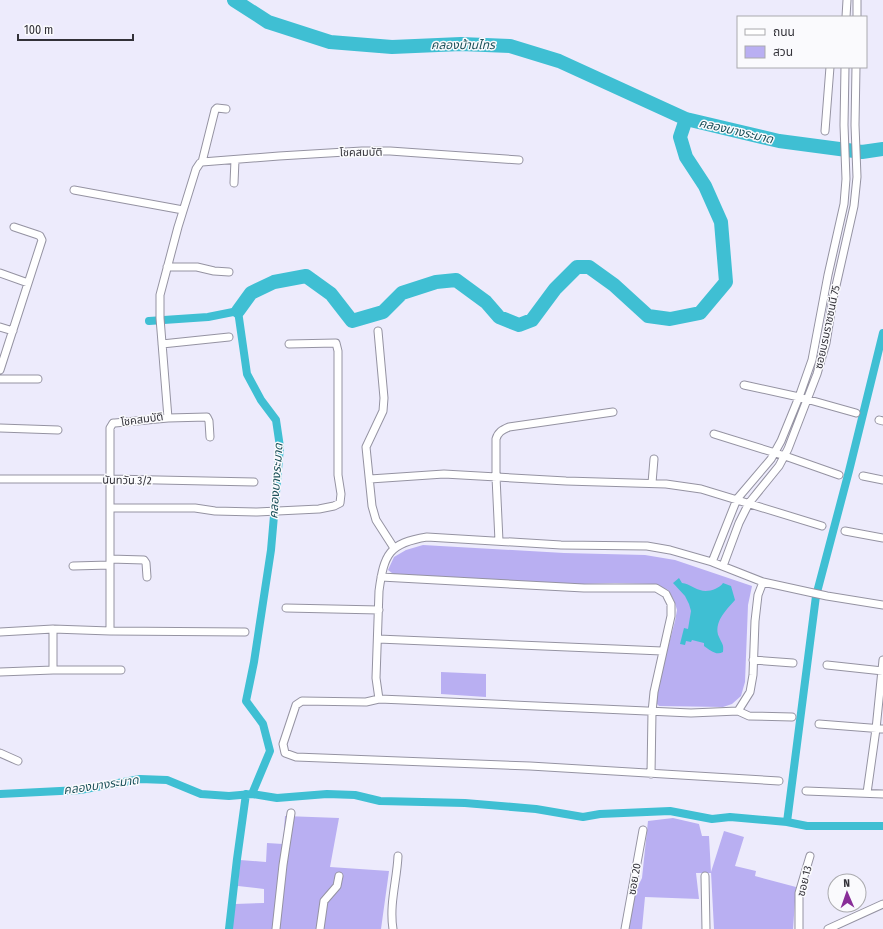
<svg xmlns="http://www.w3.org/2000/svg" width="883" height="929" font-family="'Fira Sans Condensed','Noto Sans Thai',sans-serif">
	<style>
		.green { fill: #b9aff2 }
		.water { fill: #3fbfd3 }
		.lines { fill: none; stroke-linecap: round; stroke-linejoin: round }
		.canal { stroke: #3fbfd3; stroke-width: 8 }
		.river { stroke: #3fbfd3; stroke-width: 14 }
		.minor-casing { stroke: #9593a2; stroke-width: 9 }
		.minor { stroke: #fff; stroke-width: 7 }
		.labels { text-anchor: middle; stroke-width: 3; stroke-linejoin: round; paint-order: stroke }
		.street-label { font-size: 11px; fill: #323138; stroke: #fafafd }
		.water-label { font-size: 12px; font-style: italic; fill: #1c5159; stroke: #fafafd }
	</style>
	<rect width="100%" height="100%" fill="#edebfc"/>
	<path class="green" d="M 423,545 L 564,553 L 645,555 L 675,560 L 752,586 L 748,605 L 745,682 L 741,696 L 732,704 L 723,707 L 659,706 L 657,704 L 657,694 L 660,677 L 675,621 L 677,610 L 674,600 L 668,590 L 654,584 L 615,583 L 580,584 L 396,576 L 388,570 L 394,557 L 406,550 Z
		M 441,672 L 486,674 L 486,697 L 441,694 Z
		M 285,816 L 339,818 L 330,867 L 389,871 L 381,929 L 231,929 L 235,904 L 264,903 L 264,889 L 238,886 L 240,860 L 266,862 L 267,843 L 283,844 Z
		M 673,818 L 699,824 L 702,836 L 709,836 L 711,873 L 696,873 L 699,899 L 645,897 L 642,929 L 629,929 L 635,892 L 642,878 L 648,821 Z
		M 724,831 L 744,837 L 735,866 L 756,871 L 755,876 L 796,887 L 793,929 L 714,929 L 711,872 Z"/>
	<path class="water" d="M 679,578 L 682,583 C 690,584 693,588 700,590 C 707,593 719,589 723,583 L 731,586 L 735,600 C 726,610 713,623 719,637 C 722,644 724,644 723,652 C 716,656 710,650 704,646 L 704,643 L 692,640 L 691,642 L 686,641 L 685,645 L 680,644 L 684,628 L 688,629 L 691,611 L 689,604 L 685,596 L 673,583 Z"/>
	<g class="lines">
		<path class="canal" d="M 149,321 L 208,317 L 238,311 L 247,374 L 261,400 L 276,420 L 280,447 L 271,550 L 254,662 L 246,701 L 263,724 L 270,751 L 252,794
			M 0,794 L 80,790 L 140,779 L 167,780 L 201,794 L 229,796 L 252,794 L 277,798 L 327,794 L 355,795 L 380,801 L 465,803 L 536,809 L 583,817 L 600,814 L 670,811 L 712,819 L 730,817 L 787,822 L 807,826 L 883,826
			M 787,822 L 816,596 L 849,471 L 883,333
			M 229,929 L 237,859 L 246,794"/>
		<path class="river" d="M 234,0 L 268,22 L 330,42 L 392,47 L 461,44 L 510,46 L 559,61 L 686,119 L 779,141 L 862,152 L 883,149
			M 238,311 L 251,293 L 274,282 L 306,276 L 331,294 L 352,321 L 383,312 L 402,293 L 436,282 L 456,280 L 486,302 L 499,317 L 519,325 L 532,320 L 555,289 L 577,267 L 589,267 L 614,285 L 648,316 L 670,319 L 700,313 L 726,282 L 721,222 L 705,186 L 686,157 L 680,137 L 686,119"/>
		<g class="minor-casing">
			<path id="minor" d="M 846,17 L 847,0
				M 857,17 L 857,0
				M 825,131 L 830,67
				M 202,162 L 279,156 L 362,151 L 390,151 L 519,160
				M 234,183 L 235,160
				M 74,190 L 183,210
				M 167,267 L 197,267 L 214,271 L 229,272
				M 0,273 L 28,283
				M 0,327 L 13,331
				M 378,331 L 384,398 L 383,411 L 366,447 L 372,506 L 376,520 L 394,548
				M 162,344 L 229,337
				M 0,370 L 42,240 L 40,236 L 38,235 L 14,227
				M 0,379 L 38,379
				M 744,385 L 799,397 L 856,413
				M 168,418 L 207,417 L 209,421 L 210,437
				M 879,420 L 883,421
				M 0,428 L 58,430
				M 714,434 L 785,456 L 839,475
				M 863,476 L 883,480
				M 0,479 L 111,479 L 254,482
				M 370,479 L 444,474 L 566,481 L 666,484 L 701,489 L 822,526
				M 652,483 L 654,459
				M 110,508 L 195,508 L 215,511 L 257,512 L 319,509 L 334,506 L 340,503 L 341,494 L 338,475 L 338,351 L 336,343 L 289,344
				M 845,531 L 883,538
				M 499,541 L 496,477 L 496,439 C 498,432 502,430 509,427 L 613,412
				M 110,559 L 144,560 L 146,563 L 147,577
				M 712,562 L 737,499 L 771,459 L 781,441 L 799,397 L 812,360 L 828,275 L 844,204 L 846,179 L 844,125 L 845,67
				M 73,566 L 110,565
				M 723,566 L 739,523 L 749,503 L 779,466 L 788,449 L 817,374 L 826,343 L 833,299 L 854,206 L 857,177 L 855,125 L 856,67
				M 381,577 L 584,588 L 656,588 L 666,594 L 671,604 L 671,616 L 654,692 L 652,712 L 651,774
				M 286,608 L 379,610
				M 110,631 L 245,632
				M 0,632 L 53,629
				M 378,639 L 662,651
				M 753,660 L 793,663
				M 827,665 L 883,671
				M 53,670 L 53,629 L 110,631 L 110,428 L 113,423 L 115,423 L 168,418 L 160,318 L 160,295 L 178,227 L 196,169 L 200,163 L 202,162 L 215,110 L 217,108 L 226,109
				M 0,672 L 53,670 L 121,670
				M 379,699 L 376,678 L 379,591 C 384,554 389,543 427,537 L 561,545 L 647,546 L 670,550 L 712,562 L 763,582
				M 738,711 L 749,716 L 792,717
				M 819,724 L 883,729
				M 0,753 L 18,761
				M 779,781 L 530,766 L 296,757 L 285,753 L 283,744 L 296,705 L 302,701 L 366,702 L 379,699 L 404,700 L 691,713 L 738,711 L 750,692 L 753,675 L 755,621 L 758,595 L 763,582 L 827,596 L 883,605
				M 806,791 L 883,794
				M 867,793 L 876,729 L 883,660
				M 705,876 L 706,929
				M 276,929 L 283,865 L 291,813
				M 320,929 L 324,901 L 337,886 L 339,876
				M 393,929 C 389,904 397,880 398,856
				M 625,929 L 643,830
				M 799,929 L 799,893 L 810,856
				M 828,929 L 883,904"/>
		</g>
		<use href="#minor" class="minor"/>
	</g>
	<g class="labels">
		<g class="street-label">
			<text transform="translate(361 152) rotate(-1)" y="4">โชคสมบัติ</text>
			<text transform="translate(827 327) rotate(-78)" y="4">ซอยบรมราชชนนี 75</text>
			<text transform="translate(142 419) rotate(-8)" y="4">โชคสมบัติ</text>
			<text transform="translate(127 480) rotate(1)" y="4">นันทวัน 3/2</text>
			<text transform="translate(634 879) rotate(-80)" y="4">ซอย 20</text>
			<text transform="translate(804 881) rotate(-76)" y="4">ซอย 13</text>
		</g>
		<g class="water-label">
			<text x="463" y="49">คลองบ้านไทร</text>
			<text transform="translate(736 131) rotate(13)" y="4">คลองบางระมาด</text>
			<text transform="translate(276 481) rotate(-86)" y="4">คลองบางระมาด</text>
			<text transform="translate(101 785) rotate(-8)" y="4">คลองบางระมาด</text>
		</g>
	</g>
	<rect x="737" y="16" width="130" height="52" fill="#fafafd" stroke="#aaaaae"/>
	<rect x="745" y="29" width="20" height="6" fill="#ffffff" stroke="#aaaaae"/>
	<text x="773" y="36" font-size="12" fill="#323138">ถนน</text>
	<rect x="745" y="46" width="20" height="12" fill="#b9aff2" stroke="#aaaaae"/>
	<text x="773" y="56" font-size="12" fill="#323138">สวน</text>
	<g transform="translate(847 893) rotate(358)"><circle r="19" fill="#fafafd" stroke="#aaaaae"/>
	<path d="M0-3L7 15L0 10L-7 15Z" fill="#892d98"/>
	<text y="-6" font-size="11" font-weight="bold" text-anchor="middle" fill="#323138">N</text>
	</g>
	<path d="M18 34v6h115v-6" fill="none" stroke="#323138" stroke-width="2"/>
	<text x="24" y="34" font-size="12" fill="#323138" stroke="#fafafd" stroke-width="3" paint-order="stroke">100 m</text>
</svg>
